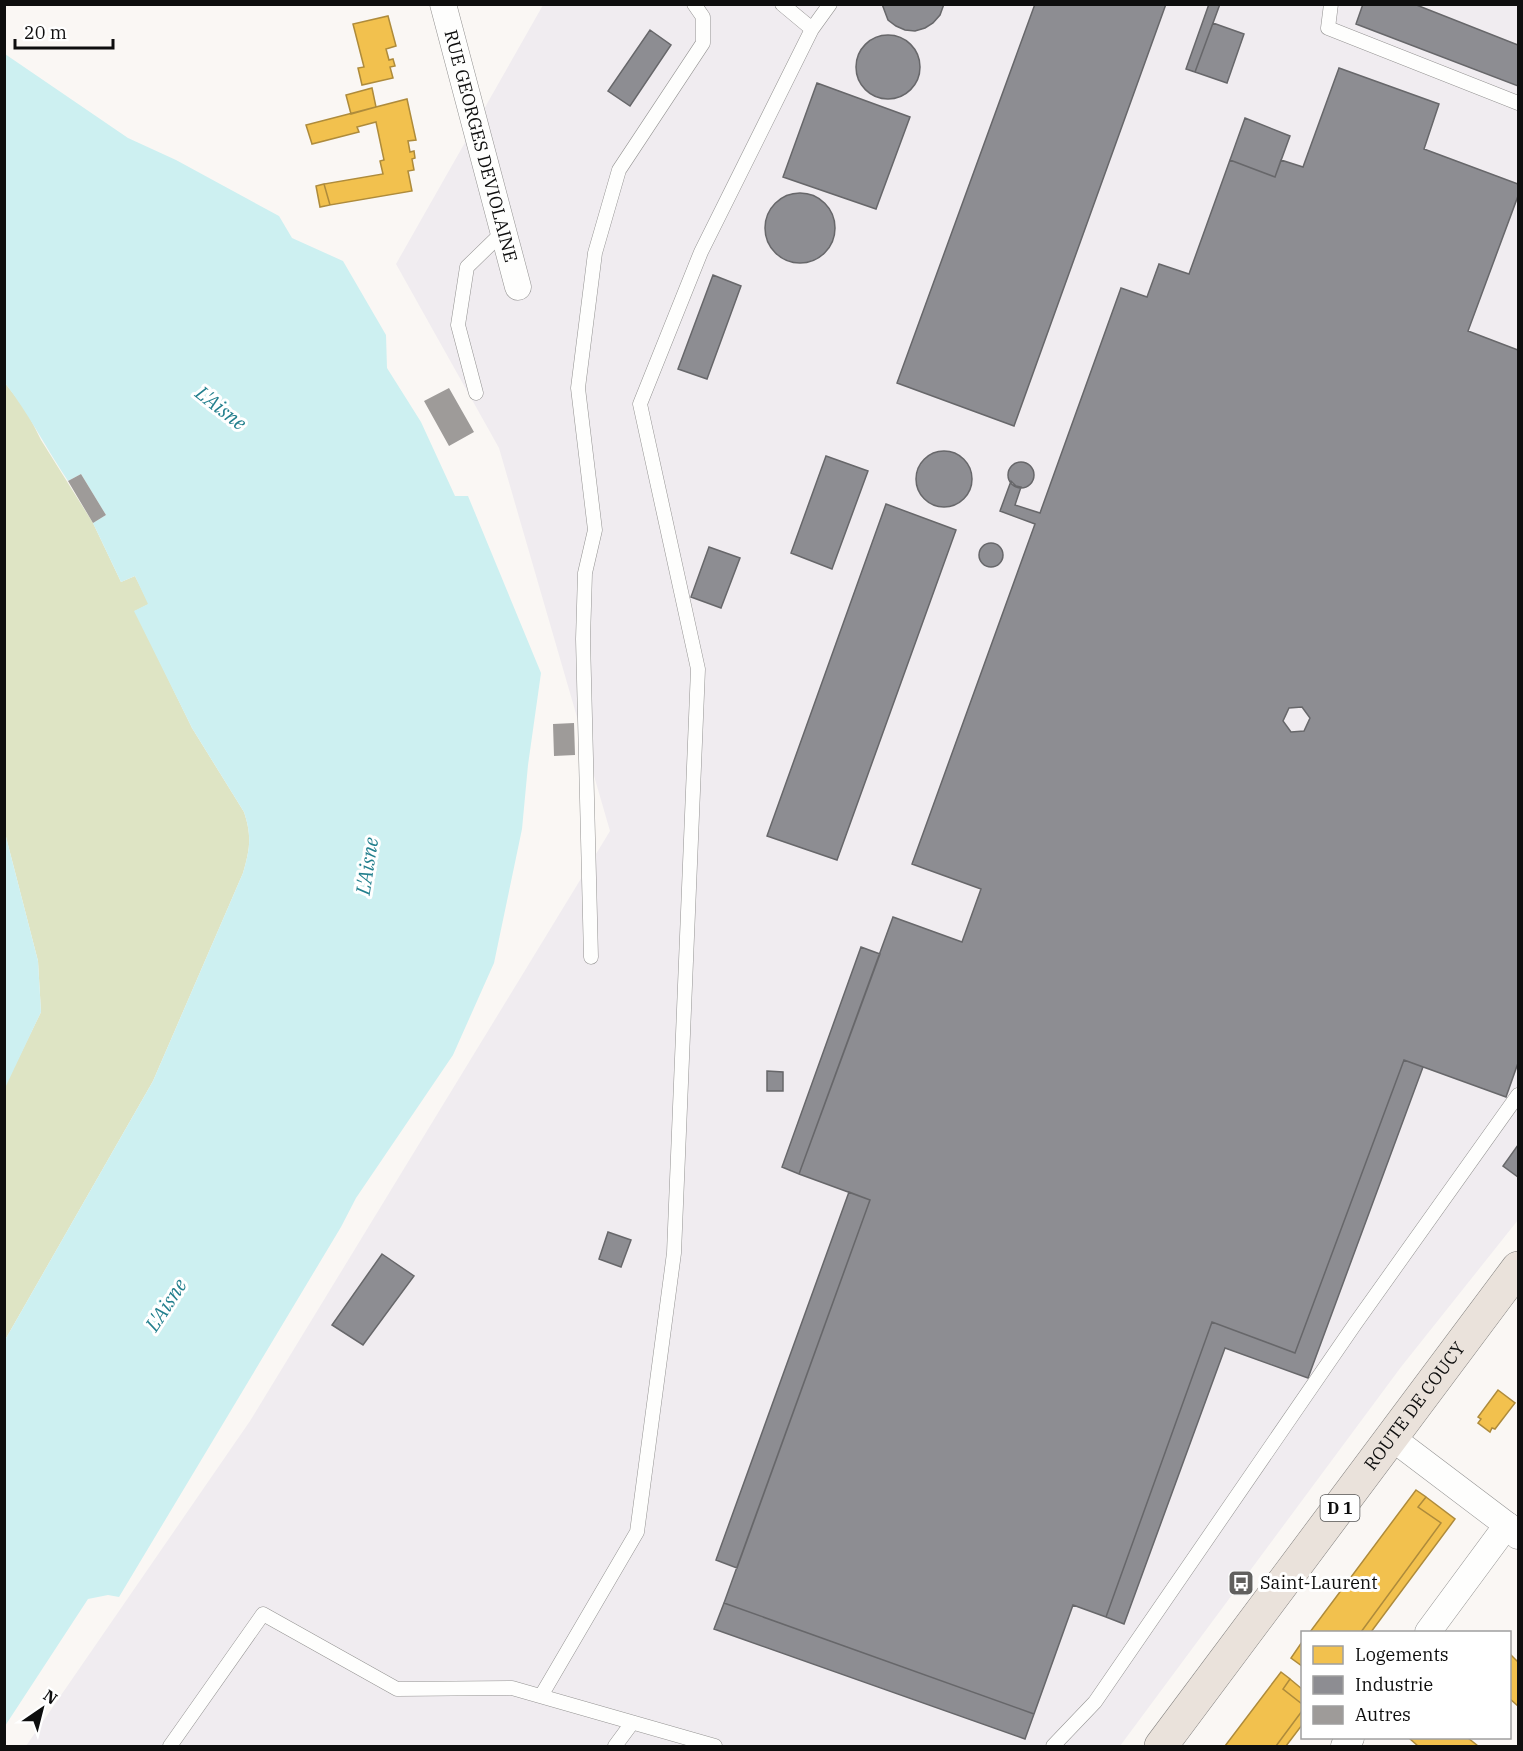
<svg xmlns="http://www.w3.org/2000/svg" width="1523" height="1751" font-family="'IBM Plex Serif',serif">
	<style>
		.industrial { fill: #f0ecf0 }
		.forest { fill: #dee4c4 }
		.water { fill: #cdf0f1 }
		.homes { fill: #f2c14e; stroke: #ae8b3b; stroke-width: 1.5 }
		.industry { fill: #8d8d92; stroke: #67676a; stroke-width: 1.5; fill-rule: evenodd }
		.building { fill: #9e9b99 }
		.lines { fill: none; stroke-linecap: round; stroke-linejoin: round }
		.service-casing { stroke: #949392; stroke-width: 15 }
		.minor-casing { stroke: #949392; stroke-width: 27 }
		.primary-casing { stroke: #82807f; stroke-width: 34 }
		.service { stroke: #fefefd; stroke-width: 14 }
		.minor { stroke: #fefefd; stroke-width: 26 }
		.primary { stroke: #eae2db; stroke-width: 33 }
		.labels { text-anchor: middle; stroke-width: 6; stroke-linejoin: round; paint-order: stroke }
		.shield { fill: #fff; stroke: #565656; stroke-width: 1.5 }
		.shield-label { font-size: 16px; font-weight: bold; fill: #0e0e0e }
		.street-label { font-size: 18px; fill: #0e0e0e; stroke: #fff }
		.poi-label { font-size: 18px; fill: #0e0e0e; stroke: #fff; text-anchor: start }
		.water-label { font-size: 20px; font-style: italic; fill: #227f8d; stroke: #fff }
	</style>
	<rect width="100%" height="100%" fill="#faf7f4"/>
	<path class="industrial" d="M 543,5 L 1518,5 L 1518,1220 L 1401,1367 L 1120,1746 L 26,1746 L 250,1421 L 610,831 L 499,448 L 396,264 Z"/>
	<path class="forest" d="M 5,383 L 26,410 L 41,440 L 93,523 L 121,582 L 135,576 L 149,604 L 135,611 L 192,728 L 244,812 C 252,836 250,849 243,873 L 153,1081 L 5,1340 L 4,1088 L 41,1012 L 38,961 L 5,833 Z"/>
	<path class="water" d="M 5,54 L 128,138 L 176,160 L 279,216 L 292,238 L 343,261 L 386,335 L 387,368 L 421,422 L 455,496 L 468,496 L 541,673 L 528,765 L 522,829 L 494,963 L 453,1055 L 356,1198 L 341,1227 L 119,1597 L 108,1595 L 88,1599 L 5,1726 L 5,1340 L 153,1081 L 243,873 C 250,849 252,836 244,812 L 192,728 L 134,611 L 148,604 L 135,576 L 121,582 L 93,523 L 106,515 L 81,474 L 68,481 C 46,448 29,414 5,383 Z
		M 5,833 L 38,961 L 41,1012 L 5,1088 Z"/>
	<path class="homes" d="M 388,16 L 396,46 L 386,49 L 389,60 L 393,59 L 395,66 L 390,67 L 393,78 L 362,85 L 358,68 L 364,67 L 353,24 Z
		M 372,88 L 376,107 L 351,114 L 346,95 Z
		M 407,99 L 416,140 L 408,141 L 410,152 L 414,151 L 415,158 L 412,159 L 414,170 L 408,171 L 412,191 L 330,205 L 324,184 L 383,174 L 380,161 L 384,160 L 376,122 L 357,127 L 359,132 L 312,144 L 306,125 Z
		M 324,184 L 330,205 L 320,207 L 316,186 Z
		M 1498,1390 L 1515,1403 L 1495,1429 L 1492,1428 L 1490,1432 L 1478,1423 L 1481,1419 L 1478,1417 Z
		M 1416,1490 L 1426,1497 L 1418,1507 L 1441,1523 L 1361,1632 L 1310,1632 Z
		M 1426,1497 L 1455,1519 L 1371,1632 L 1361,1632 L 1441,1523 L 1418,1507 Z
		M 1302,1642 L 1302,1666 L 1291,1658 Z
		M 1510,1654 L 1518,1662 L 1518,1706 L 1510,1699 Z
		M 1281,1672 L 1290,1679 L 1283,1689 L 1302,1704 L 1302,1711 L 1276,1746 L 1225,1746 Z
		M 1290,1679 L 1302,1689 L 1302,1704 L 1283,1689 Z
		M 1302,1711 L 1302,1725 L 1286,1746 L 1276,1746 Z
		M 1409,1738 L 1468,1738 L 1478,1746 L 1418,1746 Z"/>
	<path class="industry" d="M 882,4 L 944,4 L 940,15 L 933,23 L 925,28 L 915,31 L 905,30 L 896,26 L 888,20 Z
		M 1035,4 L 1166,4 L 1014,426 L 897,383 Z
		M 1209,4 L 1220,4 L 1195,72 L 1186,69 Z
		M 1363,4 L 1414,4 L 1518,45 L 1518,86 L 1356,24 Z
		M 1213,23 L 1244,34 L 1227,83 L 1195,72 Z
		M 650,30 L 671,45 L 630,106 L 608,91 Z
		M856 67a32 32 0 1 1 64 0a32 32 0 1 1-64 0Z
		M 1339,68 L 1439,104 L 1424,149 L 1518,184 L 1518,196 L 1468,331 L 1518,350 L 1518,1063 L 1506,1097 L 1404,1060 L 1295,1353 L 1212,1322 L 1106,1617 L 1073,1605 L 1034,1714 L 724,1603 L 870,1200 L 799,1174 L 893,917 L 962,942 L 981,889 L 912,864 L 1035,524 L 1000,511 L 1011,481 L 1016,486 L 1021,487 L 1015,505 L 1040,513 L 1121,288 L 1147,297 L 1159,264 L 1189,274 L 1230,160 L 1275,177 L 1281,160 L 1303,167 ZM 1302,707 L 1310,718 L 1304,731 L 1291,732 L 1283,721 L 1289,708 Z
		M 817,83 L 910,117 L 876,209 L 783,177 Z
		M 1245,118 L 1290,136 L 1275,177 L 1230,160 Z
		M765 228a35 35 0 1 1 70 0a35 35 0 1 1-70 0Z
		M 713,275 L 741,286 L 707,379 L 678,369 Z
		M916 479a28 28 0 1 1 56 0a28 28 0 1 1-56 0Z
		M 826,456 L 868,471 L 832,569 L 791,553 Z
		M1008 475a13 13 0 1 1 26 0a13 13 0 1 1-26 0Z
		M 886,504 L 956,530 L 837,860 L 767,836 Z
		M979 555a12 12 0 1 1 24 0a12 12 0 1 1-24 0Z
		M 709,547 L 740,558 L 721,608 L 691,597 Z
		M 861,947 L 880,954 L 799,1174 L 782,1167 Z
		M 1404,1060 L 1423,1067 L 1308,1378 L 1225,1348 L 1124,1624 L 1106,1617 L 1212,1322 L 1295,1353 Z
		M 767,1071 L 783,1072 L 783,1091 L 767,1091 Z
		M 1518,1145 L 1518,1177 L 1503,1166 Z
		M 849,1192 L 870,1200 L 737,1568 L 716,1560 Z
		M 608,1232 L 631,1240 L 621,1267 L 599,1259 Z
		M 382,1254 L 414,1276 L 363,1345 L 332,1325 Z
		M 724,1603 L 1034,1714 L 1025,1739 L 714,1629 Z"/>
	<path class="building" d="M 449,388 L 474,432 L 449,446 L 424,401 Z
		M 81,474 L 106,515 L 93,523 L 68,481 Z
		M 574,723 L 575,755 L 554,756 L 553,724 Z"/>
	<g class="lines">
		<g class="service-casing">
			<path id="service" d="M 1331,4 L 1328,28 L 1518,103
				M 812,29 L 830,4
				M 476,393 L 458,325 L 467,267 L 503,232
				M 591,957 L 583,639 L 585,573 L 595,530 L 578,388 L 595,253 L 619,170 L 703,43 L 703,17 L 694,4
				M 541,1696 L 637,1532 L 674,1253 L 698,669 L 640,404 L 701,252 L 812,29 L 782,4
				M 170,1746 L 263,1614 L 397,1689 L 512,1688 L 715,1746
				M 615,1746 L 632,1723
				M 1053,1746 L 1095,1702 L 1355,1324 L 1518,1095"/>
		</g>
		<g class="minor-casing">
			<g id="minor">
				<path id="s1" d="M 443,4 L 518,287"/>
				<path d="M 1392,1438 L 1507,1525 L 1518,1536"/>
				<path d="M 1428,1632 L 1507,1525"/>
				<path d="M 1344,1746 L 1351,1738"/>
			</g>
		</g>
		<g class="primary-casing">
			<g id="primary">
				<path id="s2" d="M 1161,1746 L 1518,1268"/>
			</g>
		</g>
		<use href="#service" class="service"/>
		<use href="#minor" class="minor"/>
		<use href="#primary" class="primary"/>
	</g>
	<defs>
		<g id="bus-square" transform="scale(1.35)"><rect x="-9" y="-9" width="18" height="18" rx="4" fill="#61605e" stroke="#fff"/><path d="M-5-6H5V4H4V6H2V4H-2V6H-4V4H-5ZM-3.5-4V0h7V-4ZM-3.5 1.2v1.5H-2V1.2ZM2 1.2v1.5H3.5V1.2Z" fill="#fff"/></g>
	</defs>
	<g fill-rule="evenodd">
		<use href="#bus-square" x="1241" y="1583"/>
	</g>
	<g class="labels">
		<rect class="shield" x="1320.5" y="1495" width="39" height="26" rx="4.5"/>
		<g class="shield-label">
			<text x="1340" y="1514">D 1</text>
		</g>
		<g class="street-label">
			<text dy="6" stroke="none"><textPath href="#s1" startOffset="147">RUE GEORGES DEVIOLAINE</textPath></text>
			<text dy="6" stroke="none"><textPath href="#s2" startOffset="424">ROUTE DE COUCY</textPath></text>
		</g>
		<g class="poi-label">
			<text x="1260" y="1589">Saint-Laurent</text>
		</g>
		<g class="water-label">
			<text transform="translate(221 408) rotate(38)" y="7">L'Aisne</text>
			<text transform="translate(367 866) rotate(-81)" y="7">L'Aisne</text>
			<text transform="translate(166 1305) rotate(-57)" y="7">L'Aisne</text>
		</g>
	</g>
	<rect width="1523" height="1751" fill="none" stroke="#0e0e0e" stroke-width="12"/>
	<rect x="1301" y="1631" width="210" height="108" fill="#ffffff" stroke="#9f9f9f" stroke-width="1.5"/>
	<rect x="1313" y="1646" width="30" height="18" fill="#f2c14e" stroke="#9f9f9f" stroke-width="1.5"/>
	<text x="1355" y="1661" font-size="18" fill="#0e0e0e">Logements</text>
	<rect x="1313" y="1676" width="30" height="18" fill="#8d8d92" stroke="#9f9f9f" stroke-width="1.5"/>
	<text x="1355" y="1691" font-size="18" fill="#0e0e0e">Industrie</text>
	<rect x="1313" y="1706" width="30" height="18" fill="#9e9b99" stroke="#9f9f9f" stroke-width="1.5"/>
	<text x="1355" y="1721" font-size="18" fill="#0e0e0e">Autres</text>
	<g transform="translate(42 1709) rotate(35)" stroke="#ffffff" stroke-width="4.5" paint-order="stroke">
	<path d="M0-4.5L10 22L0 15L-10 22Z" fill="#0e0e0e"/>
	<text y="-9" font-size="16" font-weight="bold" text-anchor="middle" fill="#0e0e0e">N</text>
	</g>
	<path d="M15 39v9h98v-9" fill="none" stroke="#0e0e0e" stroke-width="3"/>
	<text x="24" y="39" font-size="18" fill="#0e0e0e" stroke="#ffffff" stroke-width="4.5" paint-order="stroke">20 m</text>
</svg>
